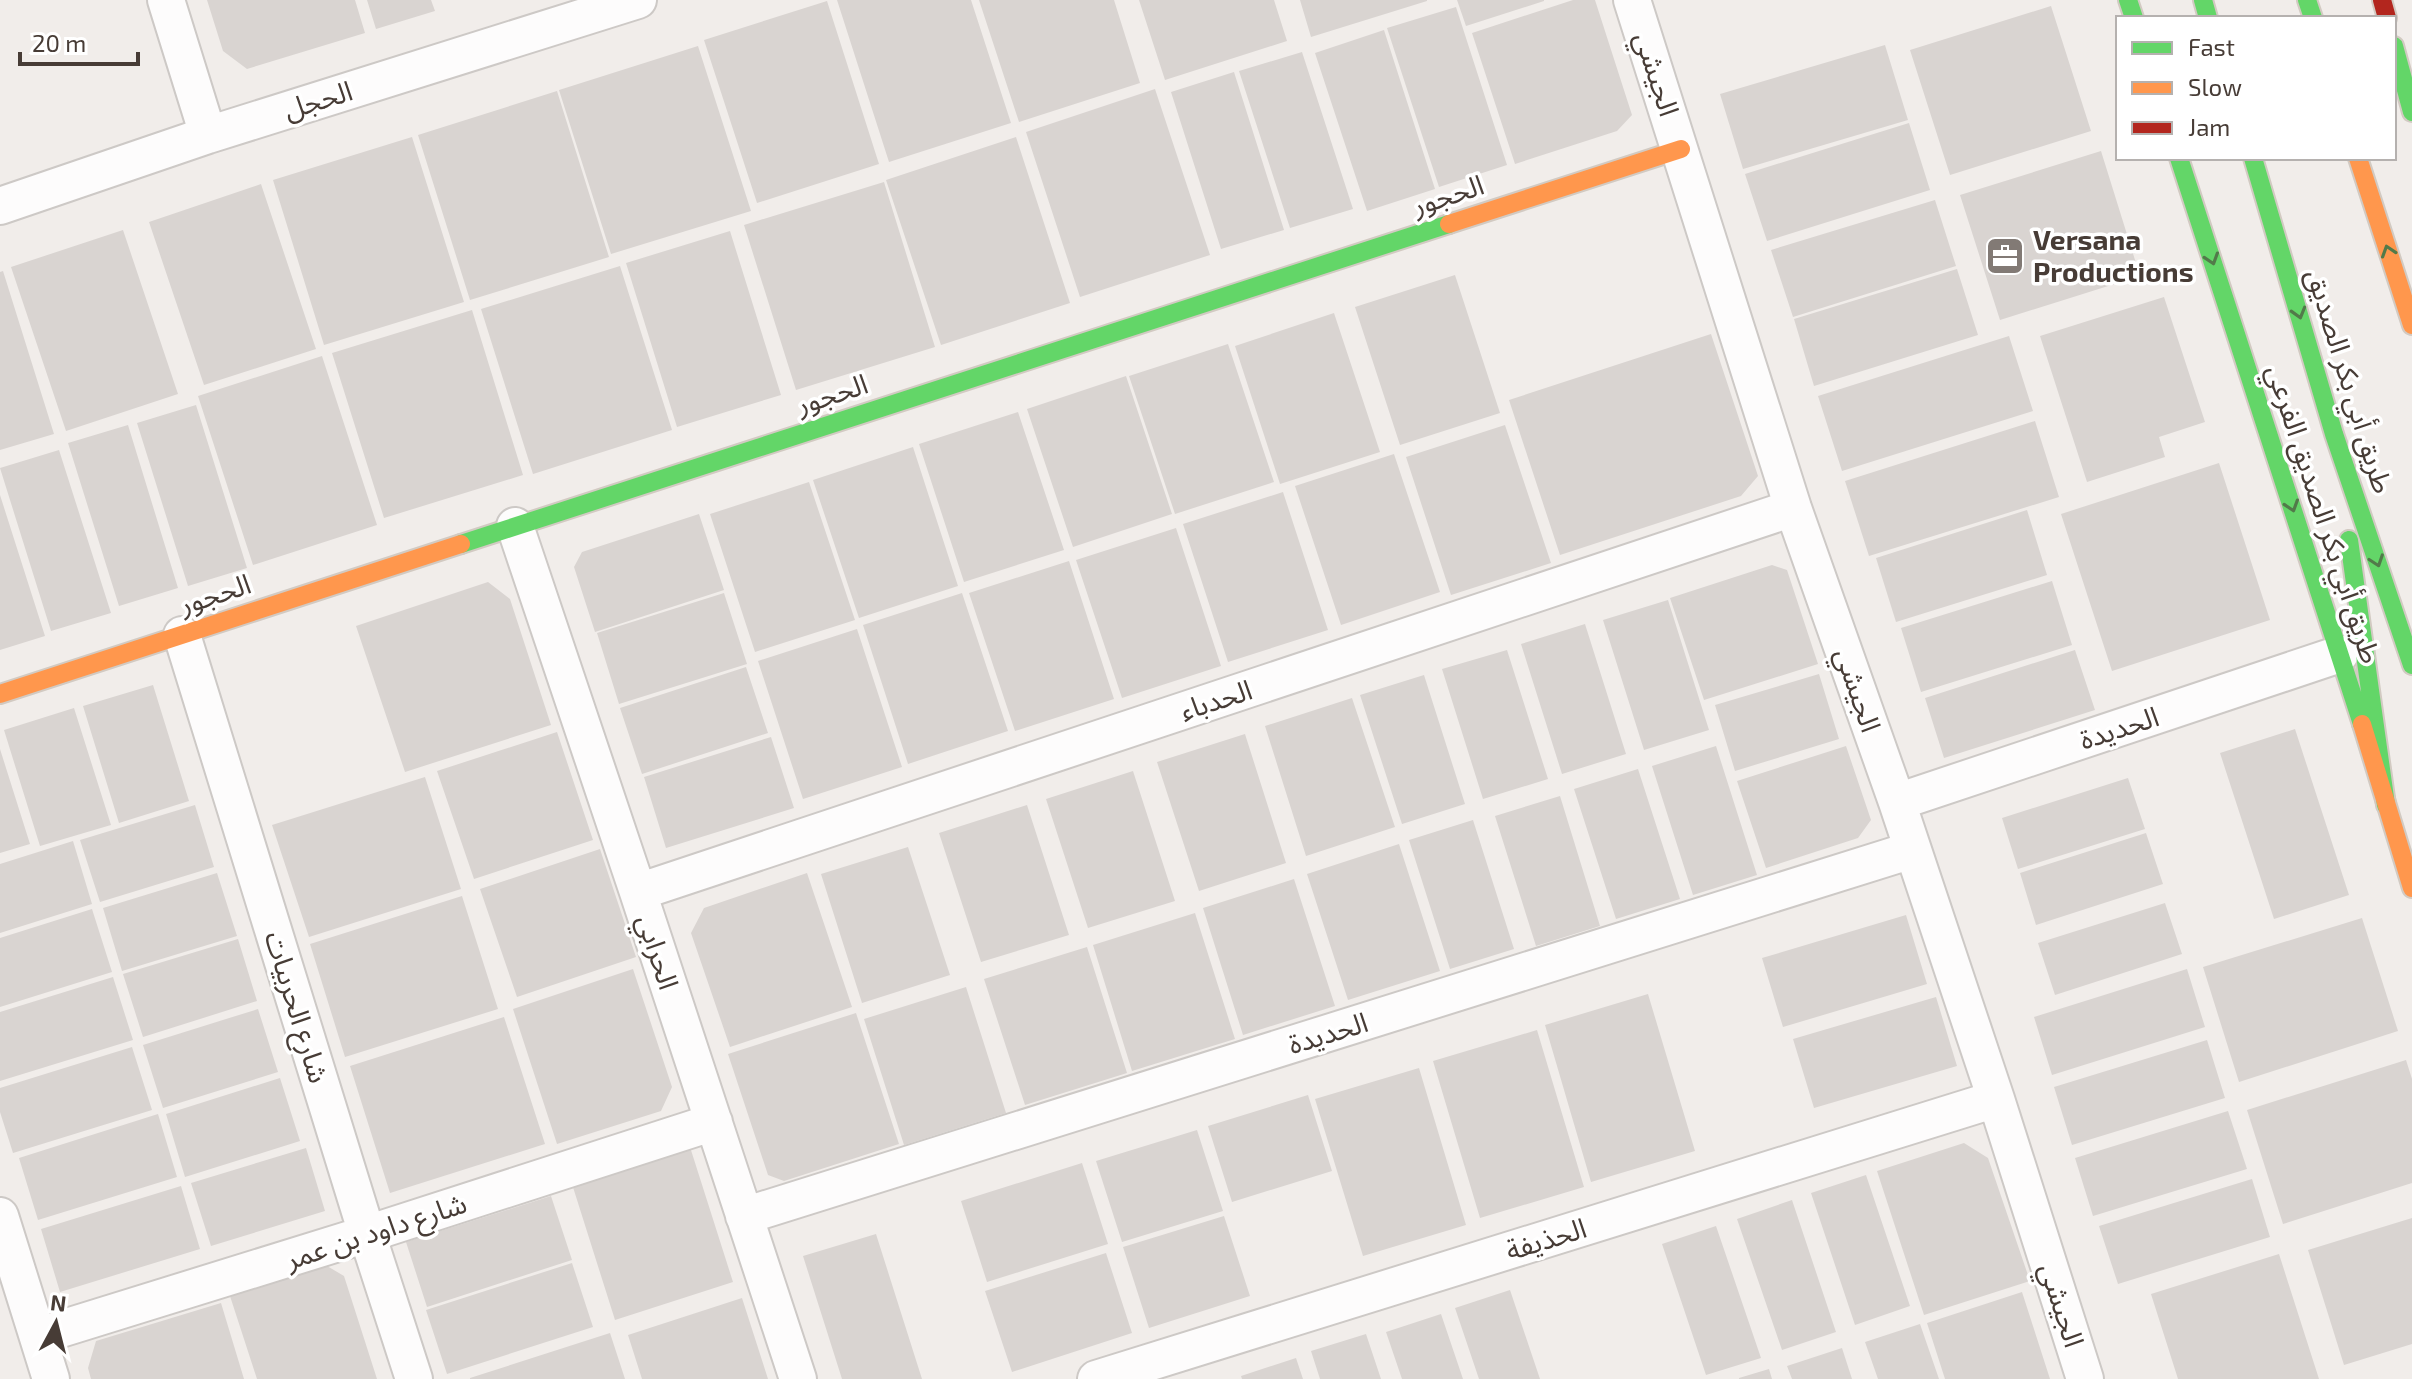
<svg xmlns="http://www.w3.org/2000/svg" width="2412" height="1379" font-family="'Exo 2','Noto Sans Arabic',sans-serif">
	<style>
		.building { fill: #d9d4d1 }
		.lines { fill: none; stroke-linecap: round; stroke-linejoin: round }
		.street-casing { stroke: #cdc9c6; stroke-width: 40 }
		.fast-casing { stroke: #d2cac2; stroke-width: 22 }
		.slow-casing { stroke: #d2cac2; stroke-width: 22 }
		.jam-casing { stroke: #d2cac2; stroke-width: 22 }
		.street { stroke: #fdfcfc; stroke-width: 36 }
		.fast { stroke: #63d668; stroke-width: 18 }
		.slow { stroke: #ff974d; stroke-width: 18 }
		.jam { stroke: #b3261e; stroke-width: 18 }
		.oneway { stroke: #527a4a }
		.labels { text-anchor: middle; stroke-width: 7; stroke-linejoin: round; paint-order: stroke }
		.street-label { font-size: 28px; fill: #473c36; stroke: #fff }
		.poi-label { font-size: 28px; font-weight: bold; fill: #473c36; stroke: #fff; text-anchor: start }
	</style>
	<rect width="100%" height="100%" fill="#f1edea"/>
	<path class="building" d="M 207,0 L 355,0 L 365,33 L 247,69 L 223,51 Z
		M 367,0 L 431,0 L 435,11 L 376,29 Z
		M 837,0 L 971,0 L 1011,123 L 889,162 Z
		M 979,0 L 1114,0 L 1140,83 L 1019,122 Z
		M 1139,0 L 1274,0 L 1287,41 L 1165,80 Z
		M 1300,0 L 1427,0 L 1427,1 L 1311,37 Z
		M 1457,0 L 1544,0 L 1544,1 L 1466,26 Z
		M 1573,0 L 1595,0 L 1632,115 L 1617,131 L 1515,164 L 1472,33 Z
		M 827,1 L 879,164 L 757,203 L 704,40 Z
		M 2051,6 L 2091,131 L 1950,175 L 1910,50 Z
		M 1456,7 L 1507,165 L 1439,187 L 1387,28 Z
		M 1384,30 L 1435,189 L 1367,211 L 1315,53 Z
		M 1885,45 L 1908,120 L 1743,169 L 1720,94 Z
		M 698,46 L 751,211 L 611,254 L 559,90 Z
		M 1302,52 L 1353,209 L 1290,228 L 1239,71 Z
		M 1234,72 L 1284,230 L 1221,249 L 1171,92 Z
		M 1155,89 L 1210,255 L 1080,297 L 1026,132 Z
		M 557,91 L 609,257 L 470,300 L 418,135 Z
		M 1909,123 L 1930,190 L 1767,241 L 1745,174 Z
		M 412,137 L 464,302 L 324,345 L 273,180 Z
		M 1016,137 L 1070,303 L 941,345 L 886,180 Z
		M 2101,151 L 2140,276 L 2000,320 L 1960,195 Z
		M 884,182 L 935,347 L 796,390 L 744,225 Z
		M 261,184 L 316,349 L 204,385 L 149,222 Z
		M 1935,200 L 1956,266 L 1793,317 L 1771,250 Z
		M 123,230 L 178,394 L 66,431 L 11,267 Z
		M 730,231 L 781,395 L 677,427 L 626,263 Z
		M 620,266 L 672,430 L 533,474 L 481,309 Z
		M 1957,269 L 1978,335 L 1814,386 L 1794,319 Z
		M 3,271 L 54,434 L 0,450 L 0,272 Z
		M 1455,275 L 1500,413 L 1400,445 L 1355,307 Z
		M 2164,297 L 2205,422 L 2159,437 L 2165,457 L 2087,482 L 2040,336 Z
		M 472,310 L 523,475 L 384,518 L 332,353 Z
		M 1334,313 L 1380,452 L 1280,484 L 1235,346 Z
		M 1711,334 L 1758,476 L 1741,496 L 1560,555 L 1509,400 Z
		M 2009,336 L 2033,411 L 1842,471 L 1818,396 Z
		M 1228,344 L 1274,482 L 1175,514 L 1129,376 Z
		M 322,356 L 377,525 L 253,565 L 198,396 Z
		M 1126,376 L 1172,514 L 1073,547 L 1027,409 Z
		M 196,405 L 247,568 L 188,586 L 137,423 Z
		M 1018,412 L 1064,550 L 964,582 L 919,444 Z
		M 2035,421 L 2059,497 L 1869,556 L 1845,481 Z
		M 128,425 L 178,588 L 119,606 L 68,443 Z
		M 1505,425 L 1551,563 L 1451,595 L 1406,457 Z
		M 913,447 L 958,586 L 859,618 L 813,480 Z
		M 59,450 L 111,613 L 51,631 L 0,468 Z
		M 1394,454 L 1440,592 L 1341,625 L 1295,486 Z
		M 2219,463 L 2270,620 L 2112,671 L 2061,514 Z
		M 809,482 L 855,620 L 755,652 L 710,514 Z
		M 1283,492 L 1328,630 L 1228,662 L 1183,524 Z
		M 0,495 L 45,636 L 0,650 Z
		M 2027,510 L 2047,575 L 1896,622 L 1876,558 Z
		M 699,514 L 724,590 L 595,632 L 574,567 L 582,552 Z
		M 1176,528 L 1221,666 L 1122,698 L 1076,560 Z
		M 1069,561 L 1114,699 L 1015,731 L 969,593 Z
		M 1772,565 L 1787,570 L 1818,664 L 1704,700 L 1670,598 Z
		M 2052,581 L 2072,645 L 1921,692 L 1901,628 Z
		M 488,582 L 510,599 L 551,725 L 405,772 L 356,626 Z
		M 724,593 L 747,664 L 619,704 L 597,633 Z
		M 962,593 L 1008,731 L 908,764 L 863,625 Z
		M 1668,600 L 1709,730 L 1644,750 L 1603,620 Z
		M 1585,624 L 1626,754 L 1562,774 L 1521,644 Z
		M 857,629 L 902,767 L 803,799 L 758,661 Z
		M 1507,650 L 1548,779 L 1483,799 L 1442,669 Z
		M 2075,650 L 2095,710 L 1944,758 L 1925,698 Z
		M 746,667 L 768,733 L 642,774 L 620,708 Z
		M 1819,674 L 1839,739 L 1735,771 L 1715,705 Z
		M 1424,675 L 1465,804 L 1402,824 L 1360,695 Z
		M 153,685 L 189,801 L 119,823 L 83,706 Z
		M 1352,698 L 1395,827 L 1306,856 L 1265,726 Z
		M 74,708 L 111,825 L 40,846 L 4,730 Z
		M 2295,729 L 2349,895 L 2274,919 L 2220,753 Z
		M 557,732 L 593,840 L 474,879 L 437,771 Z
		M 1245,734 L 1286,863 L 1199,891 L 1157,762 Z
		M 771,737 L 794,808 L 666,848 L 644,777 Z
		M 1716,746 L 1757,875 L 1693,895 L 1652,766 Z
		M 1846,746 L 1871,820 L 1858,838 L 1766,868 L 1737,781 Z
		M 0,749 L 30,844 L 0,853 Z
		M 1638,769 L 1680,899 L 1616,919 L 1574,789 Z
		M 1133,771 L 1175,901 L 1088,928 L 1046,799 Z
		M 425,777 L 461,889 L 309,937 L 272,825 Z
		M 2128,778 L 2145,829 L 2018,869 L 2002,818 Z
		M 1560,796 L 1600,926 L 1536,946 L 1495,816 Z
		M 195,805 L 214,867 L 100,902 L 80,840 Z
		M 1027,805 L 1069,935 L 981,962 L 939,833 Z
		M 1473,820 L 1514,949 L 1450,969 L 1409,840 Z
		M 2146,833 L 2163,884 L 2036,925 L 2020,873 Z
		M 73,841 L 92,904 L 0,933 L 0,864 Z
		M 1399,844 L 1440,971 L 1348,1000 L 1307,874 Z
		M 908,847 L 950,975 L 862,1003 L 821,874 Z
		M 600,849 L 636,957 L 517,997 L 480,889 Z
		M 217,873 L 237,936 L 122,971 L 103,908 Z
		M 807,873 L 852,1007 L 730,1047 L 691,933 L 704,908 Z
		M 1294,879 L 1335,1006 L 1243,1035 L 1203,908 Z
		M 462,896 L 498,1009 L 345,1057 L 310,944 Z
		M 2165,903 L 2182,954 L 2055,995 L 2038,943 Z
		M 92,909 L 112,972 L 0,1007 L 0,938 Z
		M 1195,913 L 1235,1039 L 1132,1071 L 1093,945 Z
		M 1906,915 L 1927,984 L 1783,1027 L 1762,958 Z
		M 2362,918 L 2398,1031 L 2239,1082 L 2203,967 Z
		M 238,939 L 257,1001 L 143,1037 L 123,974 Z
		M 1087,947 L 1127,1073 L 1025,1105 L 984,979 Z
		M 633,969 L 672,1087 L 661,1111 L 557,1144 L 513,1009 Z
		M 2187,969 L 2205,1027 L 2052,1075 L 2034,1017 Z
		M 113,977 L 133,1040 L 0,1081 L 0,1012 Z
		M 966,987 L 1006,1113 L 904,1145 L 864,1019 Z
		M 1648,994 L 1695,1151 L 1591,1182 L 1545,1025 Z
		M 1936,997 L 1957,1066 L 1814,1108 L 1793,1039 Z
		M 258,1009 L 278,1072 L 163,1108 L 143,1045 Z
		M 856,1013 L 899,1144 L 784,1181 L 768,1175 L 728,1054 Z
		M 504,1017 L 545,1144 L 390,1193 L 350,1066 Z
		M 1537,1030 L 1584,1187 L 1480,1218 L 1433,1061 Z
		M 2207,1040 L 2225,1098 L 2072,1145 L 2054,1087 Z
		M 132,1047 L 152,1110 L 13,1153 L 0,1112 L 0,1088 Z
		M 2406,1060 L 2412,1079 L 2412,1183 L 2283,1224 L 2247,1110 Z
		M 1419,1068 L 1466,1225 L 1363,1256 L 1315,1099 Z
		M 280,1078 L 300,1141 L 185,1177 L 166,1114 Z
		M 1308,1095 L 1332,1171 L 1232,1202 L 1208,1126 Z
		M 2228,1111 L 2247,1169 L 2093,1216 L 2075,1158 Z
		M 158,1114 L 177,1177 L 38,1220 L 19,1158 Z
		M 1197,1130 L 1223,1211 L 1122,1242 L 1096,1161 Z
		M 1964,1143 L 1988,1158 L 2030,1281 L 1924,1315 L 1877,1171 Z
		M 690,1147 L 733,1282 L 615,1320 L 572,1184 Z
		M 306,1148 L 325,1211 L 211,1246 L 191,1183 Z
		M 1082,1163 L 1108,1244 L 987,1282 L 961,1201 Z
		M 1866,1175 L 1910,1306 L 1855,1325 L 1811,1193 Z
		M 2252,1179 L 2270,1237 L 2118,1284 L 2099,1226 Z
		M 181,1186 L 200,1249 L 60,1292 L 41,1229 Z
		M 551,1196 L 572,1260 L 427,1307 L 406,1242 Z
		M 1792,1200 L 1836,1332 L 1782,1350 L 1737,1219 Z
		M 1224,1216 L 1250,1296 L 1149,1328 L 1123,1247 Z
		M 2412,1218 L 2412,1344 L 2344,1365 L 2308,1250 Z
		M 1716,1226 L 1761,1358 L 1706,1375 L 1662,1244 Z
		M 876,1234 L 922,1379 L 842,1379 L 803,1256 Z
		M 1106,1253 L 1132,1333 L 1012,1372 L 985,1291 Z
		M 2279,1254 L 2319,1379 L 2178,1379 L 2151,1294 Z
		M 322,1263 L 344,1276 L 377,1379 L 257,1379 L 229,1293 Z
		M 572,1263 L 593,1327 L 447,1374 L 426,1310 Z
		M 1510,1290 L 1540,1379 L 1479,1379 L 1455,1308 Z
		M 2022,1292 L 2050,1379 L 1945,1379 L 1927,1323 Z
		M 742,1298 L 768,1379 L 642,1379 L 628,1335 Z
		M 221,1303 L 244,1379 L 91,1379 L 88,1368 L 96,1341 Z
		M 1441,1314 L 1463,1379 L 1402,1379 L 1386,1332 Z
		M 1920,1324 L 1939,1379 L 1878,1379 L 1865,1342 Z
		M 610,1333 L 625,1379 L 470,1379 L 470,1378 Z
		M 1366,1334 L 1381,1379 L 1320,1379 L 1311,1351 Z
		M 1842,1348 L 1852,1379 L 1792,1379 L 1787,1366 Z
		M 1296,1358 L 1303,1379 L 1242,1379 L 1241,1376 Z
		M 1769,1369 L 1772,1379 L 1739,1379 L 1739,1378 Z"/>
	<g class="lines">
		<g class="street-casing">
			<path id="street" d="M 166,0 L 208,135
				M 1632,0 L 1793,508 L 1897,802 L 1996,1099 L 2085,1379
				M 0,206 L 208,135 L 638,0
				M 515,526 L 638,892 L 798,1379
				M 182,635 L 367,1234 L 414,1379
				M 1897,802 L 2340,654
				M 638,892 L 1793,508
				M 0,1216 L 51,1379
				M 744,1216 L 1912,850
				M 38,1336 L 367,1234 L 714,1122
				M 1096,1379 L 1996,1099"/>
		</g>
		<g class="fast-casing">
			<path id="fast" d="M 2128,0 L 2134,18
				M 2203,0 L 2208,18
				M 2307,0 L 2313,18
				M 2394,46 L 2412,112
				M 2179,158 L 2362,724
				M 2253,158 L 2334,434 L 2412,665
				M 2349,540 L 2386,805
				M 461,544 L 1449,224"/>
		</g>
		<g class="slow-casing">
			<path id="slow" d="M 2358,158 L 2412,325
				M 1449,224 L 1681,149
				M 0,694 L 461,544
				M 2362,724 L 2412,888"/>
		</g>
		<g class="jam-casing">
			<path id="jam" d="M 2382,0 L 2387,18"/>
		</g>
		<use href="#street" class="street"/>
		<use href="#fast" class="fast"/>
		<use href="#slow" class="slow"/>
		<use href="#jam" class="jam"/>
	</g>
	<defs><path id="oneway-chevron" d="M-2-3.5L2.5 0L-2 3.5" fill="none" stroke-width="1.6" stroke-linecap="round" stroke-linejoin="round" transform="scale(2)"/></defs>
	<g class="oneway">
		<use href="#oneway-chevron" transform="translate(2388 251) rotate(-108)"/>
		<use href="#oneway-chevron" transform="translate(2212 259) rotate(72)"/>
		<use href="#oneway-chevron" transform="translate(2299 313) rotate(74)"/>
		<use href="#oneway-chevron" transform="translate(2292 506) rotate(72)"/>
		<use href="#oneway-chevron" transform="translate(2377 561) rotate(71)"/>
	</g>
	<defs>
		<g id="office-square" transform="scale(2)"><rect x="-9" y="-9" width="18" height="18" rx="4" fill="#827a75" stroke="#fff"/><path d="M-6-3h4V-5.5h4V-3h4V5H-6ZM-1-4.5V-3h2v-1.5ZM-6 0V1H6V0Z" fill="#fff"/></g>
	</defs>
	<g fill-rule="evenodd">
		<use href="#office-square" x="2005" y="256"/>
	</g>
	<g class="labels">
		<g class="street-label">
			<text transform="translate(1657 74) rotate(72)" y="10">الجيشي</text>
			<text transform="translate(318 100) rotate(-17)" y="10">الحجل</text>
			<text transform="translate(1448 195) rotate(-18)" y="10">الحجور</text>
			<text transform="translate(2350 381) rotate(73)" y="10">طريق أبي بكر الصديق</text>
			<text transform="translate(832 394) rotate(-18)" y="10">الحجور</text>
			<text transform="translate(2324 514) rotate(72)" y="10">طريق أبي بكر الصديق الفرعي</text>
			<text transform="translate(215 594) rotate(-18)" y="10">الحجور</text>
			<text transform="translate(1858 690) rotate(71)" y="10">الجيشي</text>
			<text transform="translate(1216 700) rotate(-18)" y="10">الحدباء</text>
			<text transform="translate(2119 728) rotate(-18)" y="10">الحديدة</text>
			<text transform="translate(658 952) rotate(72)" y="10">الحرابي</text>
			<text transform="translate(297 1007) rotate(73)" y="10">شارع الحربيات</text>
			<text transform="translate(1328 1033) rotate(-17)" y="10">الحديدة</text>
			<text transform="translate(376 1231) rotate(-18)" y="10">شارع داود بن عمر</text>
			<text transform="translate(1546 1239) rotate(-17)" y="10">الحذيفة</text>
			<text transform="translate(2062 1305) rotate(72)" y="10">الجيشي</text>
		</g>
		<g class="poi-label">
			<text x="2033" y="250">Versana<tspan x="2033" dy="32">Productions</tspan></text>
		</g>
	</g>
	<rect x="2116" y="16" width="280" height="144" fill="#ffffff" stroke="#b5b1af" stroke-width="2"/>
	<rect x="2132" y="42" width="40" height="12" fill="#63d668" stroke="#b5b1af" stroke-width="2"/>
	<text x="2188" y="56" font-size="24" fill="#473c36">Fast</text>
	<rect x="2132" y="82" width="40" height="12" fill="#ff974d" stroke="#b5b1af" stroke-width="2"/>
	<text x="2188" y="96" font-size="24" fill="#473c36">Slow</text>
	<rect x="2132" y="122" width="40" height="12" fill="#b3261e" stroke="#b5b1af" stroke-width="2"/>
	<text x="2188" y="136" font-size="24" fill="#473c36">Jam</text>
	<g transform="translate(56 1323) rotate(7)" stroke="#ffffff" stroke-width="6" paint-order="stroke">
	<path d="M0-6L14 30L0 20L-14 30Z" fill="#473c36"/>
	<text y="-12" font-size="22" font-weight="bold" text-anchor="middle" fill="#473c36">N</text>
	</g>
	<path d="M20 52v12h118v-12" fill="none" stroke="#473c36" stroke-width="4"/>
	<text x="32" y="52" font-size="24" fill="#473c36" stroke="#ffffff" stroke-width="6" paint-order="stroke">20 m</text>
</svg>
